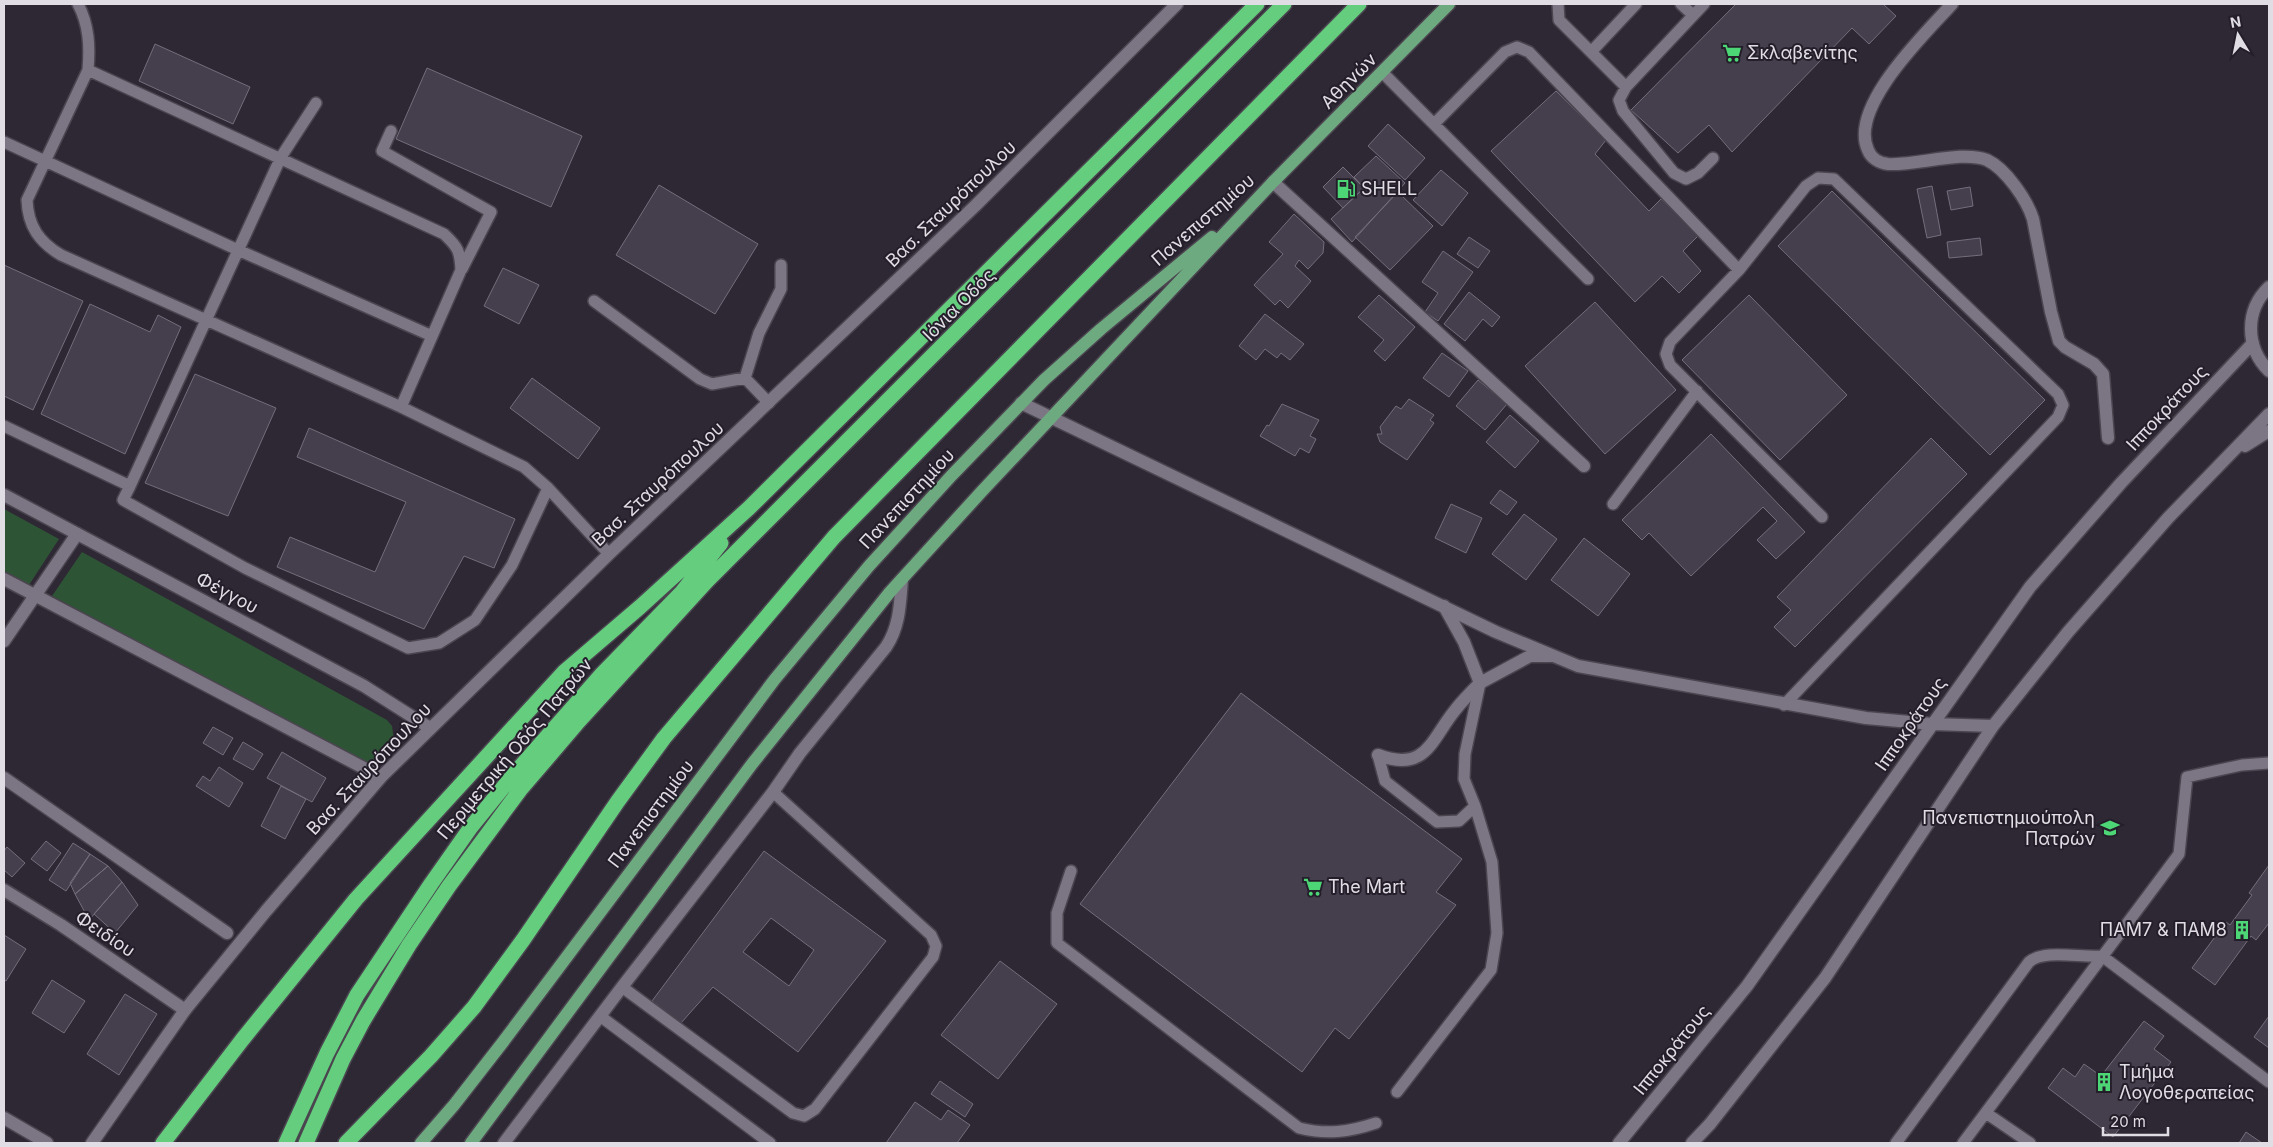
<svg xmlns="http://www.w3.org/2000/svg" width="2273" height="1147" font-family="Inter,sans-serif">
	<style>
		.green { fill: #2e5436 }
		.building { fill: #453e4c; stroke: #746d7b; fill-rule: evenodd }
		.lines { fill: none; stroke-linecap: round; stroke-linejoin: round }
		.service-casing { stroke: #4b4550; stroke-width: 14 }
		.pedestrian-casing { stroke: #4b4550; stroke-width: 15 }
		.minor-casing { stroke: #4b4550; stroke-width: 15 }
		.tertiary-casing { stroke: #4b4550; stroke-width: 15 }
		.primary-casing { stroke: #4b4550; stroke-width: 15 }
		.motorway-casing { stroke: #4b4550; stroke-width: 18 }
		.service { stroke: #7c7584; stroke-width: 11 }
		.pedestrian { stroke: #7c7584; stroke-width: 12 }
		.minor { stroke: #7c7584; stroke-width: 12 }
		.tertiary { stroke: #7c7584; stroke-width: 12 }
		.primary { stroke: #6eaa80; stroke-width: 12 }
		.motorway { stroke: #64ce7e; stroke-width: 15 }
		.labels { text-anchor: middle; stroke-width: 4; stroke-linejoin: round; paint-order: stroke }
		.poi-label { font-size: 18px; fill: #e1dde5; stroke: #241e2a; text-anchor: start }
		.street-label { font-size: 18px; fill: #e1dde5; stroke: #241e2a }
	</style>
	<rect width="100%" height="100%" fill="#2e2834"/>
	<path class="green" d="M 4,509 L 59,539 L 29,585 L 4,571 Z
		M 82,552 L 387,720 L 392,726 L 394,740 L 371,765 L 52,596 Z"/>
	<path class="building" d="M 1736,4 L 1883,4 L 1896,16 L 1869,44 L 1852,28 L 1732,152 L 1709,125 L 1678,153 L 1631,110 Z
		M 155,44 L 250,87 L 233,124 L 139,81 Z
		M 427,68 L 582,136 L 551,207 L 396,139 Z
		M 1556,91 L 1606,140 L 1595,154 L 1649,211 L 1661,199 L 1699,235 L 1683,251 L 1701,271 L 1679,293 L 1662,276 L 1635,302 L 1491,151 Z
		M 1388,124 L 1425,158 L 1405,180 L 1368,146 Z
		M 1376,156 L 1405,183 L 1352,242 L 1331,219 L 1364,188 L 1354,177 Z
		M 1343,167 L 1364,188 L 1343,208 L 1323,187 Z
		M 1441,170 L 1468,193 L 1442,226 L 1413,200 Z
		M 659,185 L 758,244 L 715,314 L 616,255 Z
		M 1932,186 L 1941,235 L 1927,238 L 1917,189 Z
		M 1970,187 L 1973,206 L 1951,210 L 1947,191 Z
		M 1832,191 L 2045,400 L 1990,455 L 1778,246 Z
		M 1398,192 L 1433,226 L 1390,270 L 1355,237 Z
		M 1294,214 L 1324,242 L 1323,253 L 1308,269 L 1299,260 L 1295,266 L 1311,281 L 1288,308 L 1280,300 L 1275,305 L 1254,285 L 1283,254 L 1269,242 Z
		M 1469,237 L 1490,251 L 1478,268 L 1457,254 Z
		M 1980,238 L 1982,255 L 1949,258 L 1947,242 Z
		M 1443,251 L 1473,272 L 1438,321 L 1425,312 L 1438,293 L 1422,282 Z
		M 4,265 L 83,301 L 33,410 L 4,396 Z
		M 503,268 L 539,285 L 519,324 L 484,306 Z
		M 1469,292 L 1500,317 L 1492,327 L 1483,319 L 1465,341 L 1444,324 Z
		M 1379,295 L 1415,327 L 1385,361 L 1374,351 L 1384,340 L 1358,317 Z
		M 1749,295 L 1847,395 L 1780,460 L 1682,360 Z
		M 1595,302 L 1676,390 L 1605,454 L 1525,366 Z
		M 90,304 L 150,332 L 158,315 L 181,327 L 125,454 L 41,414 Z
		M 1265,314 L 1304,344 L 1290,360 L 1281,353 L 1277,358 L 1265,349 L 1256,360 L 1239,346 Z
		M 1442,353 L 1468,371 L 1449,397 L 1423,378 Z
		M 195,374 L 276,408 L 228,516 L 145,483 Z
		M 532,378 L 600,428 L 578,459 L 510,408 Z
		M 1478,380 L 1507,404 L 1485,430 L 1456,406 Z
		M 1409,399 L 1434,415 L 1430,420 L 1434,423 L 1407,460 L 1380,442 L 1377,434 L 1382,434 L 1380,427 L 1396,406 L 1401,409 Z
		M 1282,404 L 1319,420 L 1310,436 L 1316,439 L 1309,453 L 1300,448 L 1295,456 L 1260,436 L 1267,425 L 1269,426 Z
		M 1510,415 L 1539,441 L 1515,468 L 1486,442 Z
		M 309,428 L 515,519 L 494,568 L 464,556 L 424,629 L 277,567 L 290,537 L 375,572 L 406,502 L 297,457 Z
		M 1711,434 L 1805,532 L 1776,559 L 1757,540 L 1777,521 L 1763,507 L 1691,576 L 1649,533 L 1642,540 L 1622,520 Z
		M 1931,438 L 1967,474 L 1795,647 L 1774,627 L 1791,610 L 1777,597 Z
		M 1500,490 L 1517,502 L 1507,515 L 1490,503 Z
		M 1451,504 L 1482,518 L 1466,553 L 1435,538 Z
		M 1524,514 L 1557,539 L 1526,580 L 1492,554 Z
		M 1584,538 L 1630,574 L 1598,616 L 1551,580 Z
		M 1241,693 L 1462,859 L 1436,892 L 1456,905 L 1349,1039 L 1335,1028 L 1302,1072 L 1080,904 Z
		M 213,727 L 233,738 L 223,755 L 203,743 Z
		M 243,742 L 263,754 L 253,770 L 233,759 Z
		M 282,752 L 326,778 L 312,802 L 267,778 Z
		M 219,767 L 243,783 L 229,807 L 196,786 L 203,776 L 210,781 Z
		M 281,786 L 306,799 L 285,839 L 261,826 Z
		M 46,841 L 61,853 L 47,871 L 31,859 Z
		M 73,843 L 90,854 L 66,891 L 49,880 Z
		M 7,847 L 25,863 L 12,877 L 4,870 L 4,851 Z
		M 764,851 L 886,941 L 798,1052 L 713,987 L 681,1023 L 652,1001 ZM 771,918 L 814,950 L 789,986 L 743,952 Z
		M 90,854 L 108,866 L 75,894 L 70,883 Z
		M 2269,865 L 2269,923 L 2256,940 L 2251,936 L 2215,985 L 2192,968 L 2226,922 L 2230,925 L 2252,895 L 2249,893 Z
		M 108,866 L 122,882 L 89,920 L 75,894 Z
		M 122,882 L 138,905 L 115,933 L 94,914 Z
		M 4,935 L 26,949 L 6,981 L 4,980 Z
		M 1000,961 L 1057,1004 L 998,1079 L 941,1035 Z
		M 52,980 L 85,1001 L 64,1033 L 32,1013 Z
		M 125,994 L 157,1014 L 119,1075 L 87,1054 Z
		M 2269,1016 L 2269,1048 L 2254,1037 Z
		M 2144,1021 L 2164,1036 L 2154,1049 L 2171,1062 L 2113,1137 L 2048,1088 L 2063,1068 L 2075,1077 L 2084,1064 L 2101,1076 Z
		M 940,1081 L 973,1104 L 965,1117 L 931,1094 Z
		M 915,1102 L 941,1120 L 948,1110 L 970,1125 L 957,1143 L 886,1143 Z
		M 2246,1132 L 2262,1143 L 2239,1143 Z"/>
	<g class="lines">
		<g class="service-casing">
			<path id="service" d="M 78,4 C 89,25 90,46 88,70
				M 1558,4 L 1559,20 L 1626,87
				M 1681,4 L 1693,15
				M 1704,4 L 1626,87 L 1619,100 L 1623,111 L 1674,173 L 1686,179 L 1698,173 L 1713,158
				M 1591,52 L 1636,4
				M 1382,72 L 1588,279
				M 1434,124 L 1505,52 L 1517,47 L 1529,52 L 1739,270 L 1806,186 L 1818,178 L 1834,179 L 2058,394 L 2063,405 L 2058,417 L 1784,705
				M 391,131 L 382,151 L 491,212 L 462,269
				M 4,142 L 238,250 L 432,336
				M 1739,270 L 1670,342 L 1666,354 L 1670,365 L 1822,517
				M 594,301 L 700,379 L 712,384 L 745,378 L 769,403
				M 745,378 L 759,333 L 781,289 L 781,265
				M 401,407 L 461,270 C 460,251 458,247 444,234 L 88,70 L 27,200 C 28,226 39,242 61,255 L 401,407 L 524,467 L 548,488 L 609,554
				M 4,426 L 130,486 L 123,500 L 245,568 L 408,648 L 439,643 L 475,620 L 512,565 L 548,488
				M 130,486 L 281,157 L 316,103
				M 1613,504 L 1697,391
				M 1378,755 L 1385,781 L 1437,822 L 1459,821 L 1475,806
				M 1071,871 L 1057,913 L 1057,943 L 1299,1128 C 1326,1135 1349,1132 1376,1123
				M 622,987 L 793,1113 L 804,1116 L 815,1109 L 933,957 L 936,946 L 931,935 L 773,792
				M 600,1016 L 770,1143
				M 1397,1092 L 1491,970 L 1497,933 L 1492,862 L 1475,806 L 1464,779 L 1465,754 L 1480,683
				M 1986,1113 L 2030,1143
				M 1896,1143 L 2029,962 C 2044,949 2081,958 2102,956 L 2269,1082
				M 1963,1143 L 2179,854 L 2187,777 L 2242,765 L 2269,763"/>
		</g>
		<g class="pedestrian-casing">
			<path id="pedestrian" d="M 1952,4 C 1926,33 1848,107 1868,150 C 1871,158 1879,163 1888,164 C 1916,166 1962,150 1987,160 C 2006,169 2027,200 2033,219 L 2051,312 L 2059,341 L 2065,347 L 2094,364 L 2103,374 L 2108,438"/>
		</g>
		<g class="minor-casing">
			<path id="minor" d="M 1273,182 L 1584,466
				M 4,579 L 381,777
				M 4,641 L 77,534
				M 1480,683 L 1530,656 L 1551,656
				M 1378,755 C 1427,773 1431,739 1456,709 C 1463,700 1472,691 1480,683 L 1464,642 L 1444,606
				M 4,778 L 227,933
				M 4,890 L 61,925 L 185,1010
				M 4,1118 L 47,1143
				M 504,1143 L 622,987 L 773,792 L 800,753 L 886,647 C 900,626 900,603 902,579"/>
		</g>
		<g class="tertiary-casing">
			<path id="tertiary" d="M 2269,287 C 2245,310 2245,347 2269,371
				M 1021,403 L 1496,632 L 1578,666 L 1866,718 L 1932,724 L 1993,726
				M 2245,446 L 2269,431
				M 4,495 L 364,686 L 430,728
				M 92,1143 L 185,1010 L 266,911 L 381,777 L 609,554 L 976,205 L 1177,4
				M 1619,1143 L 1747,986 L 2030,587 L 2121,483 L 2253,343
				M 1692,1143 L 1710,1124 L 1825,978 L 1993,726 L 2068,632 L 2168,518 L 2269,414"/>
		</g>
		<g class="primary-casing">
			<path id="primary" d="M 421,1143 L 454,1105 L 503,1042 L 775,679 L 869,566 L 952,475 L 1044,380 L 1101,329 L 1212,237
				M 471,1143 L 752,764 L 890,592 L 983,490 L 1273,182 L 1449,4"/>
		</g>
		<g class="motorway-casing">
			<path id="motorway" d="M 163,1143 L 242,1040 L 356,899 L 564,672 L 640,607 L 749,508 L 1257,4
				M 286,1143 L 327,1053 L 357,995 L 431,884 L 471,827 L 514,774 L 602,674 L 682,592 L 721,543
				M 306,1143 L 343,1059 L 363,1021 L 409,945 L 449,886 L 520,790 L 579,721 L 707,581 L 1284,4
				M 346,1143 L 431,1056 L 474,1007 L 523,940 L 618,801 L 664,738 L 834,537 L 1359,4"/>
		</g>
		<use href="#service" class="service"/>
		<use href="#pedestrian" class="pedestrian"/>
		<use href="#minor" class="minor"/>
		<use href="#tertiary" class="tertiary"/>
		<use href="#primary" class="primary"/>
		<use href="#motorway" class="motorway"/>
	</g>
	<defs>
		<g id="supermarket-bare" transform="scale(1.5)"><path d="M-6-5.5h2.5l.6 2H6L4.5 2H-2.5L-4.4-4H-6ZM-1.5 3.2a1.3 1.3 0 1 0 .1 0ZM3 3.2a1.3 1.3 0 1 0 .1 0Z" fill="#4dd676" stroke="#241e2a" stroke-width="2.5" paint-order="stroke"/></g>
		<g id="fuel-bare" transform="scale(1.5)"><path d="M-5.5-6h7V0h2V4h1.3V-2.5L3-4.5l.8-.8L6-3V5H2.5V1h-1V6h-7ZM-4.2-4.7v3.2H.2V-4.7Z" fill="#4dd676" stroke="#241e2a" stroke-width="2.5" paint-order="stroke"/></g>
		<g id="university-bare" transform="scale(1.5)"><path d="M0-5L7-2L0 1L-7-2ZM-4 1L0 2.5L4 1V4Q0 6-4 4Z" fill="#4dd676" stroke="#241e2a" stroke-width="2.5" paint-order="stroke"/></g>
		<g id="building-bare" transform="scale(1.5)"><path d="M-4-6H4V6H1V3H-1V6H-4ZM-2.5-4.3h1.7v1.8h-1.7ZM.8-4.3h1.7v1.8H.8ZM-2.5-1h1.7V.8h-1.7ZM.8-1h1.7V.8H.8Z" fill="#4dd676" stroke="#241e2a" stroke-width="2.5" paint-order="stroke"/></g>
	</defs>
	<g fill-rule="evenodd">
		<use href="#supermarket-bare" x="1732" y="53"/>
		<use href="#fuel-bare" x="1346" y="189"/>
		<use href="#university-bare" x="2110" y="828"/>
		<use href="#supermarket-bare" x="1313" y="887"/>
		<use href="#building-bare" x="2242" y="930"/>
		<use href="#building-bare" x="2104" y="1082"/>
	</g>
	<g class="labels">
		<g class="poi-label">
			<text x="1747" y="59">Σκλαβενίτης</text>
			<text x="1361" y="195">SHELL</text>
			<text x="2095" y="824" text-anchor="end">Πανεπιστημιούπολη<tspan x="2095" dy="21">Πατρών</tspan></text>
			<text x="1328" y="893">The Mart</text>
			<text x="2227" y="936" text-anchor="end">ΠΑΜ7 &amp; ΠΑΜ8</text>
			<text x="2119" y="1078">Τμήμα<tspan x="2119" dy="21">Λογοθεραπείας</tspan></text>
		</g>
		<g class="street-label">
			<text transform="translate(1349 81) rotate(-45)" y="6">Αθηνών</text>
			<text transform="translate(951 204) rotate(-44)" y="6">Βασ. Σταυρόπουλου</text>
			<text transform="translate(1203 220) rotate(-41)" y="6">Πανεπιστημίου</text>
			<text transform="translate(959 305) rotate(-45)" y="6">Ιόνια Οδός</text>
			<text transform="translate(2167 408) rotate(-47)" y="6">Ιπποκράτους</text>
			<text transform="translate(658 484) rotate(-43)" y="6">Βασ. Σταυρόπουλου</text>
			<text transform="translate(907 499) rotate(-47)" y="6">Πανεπιστημίου</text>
			<text transform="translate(227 593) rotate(28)" y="6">Φέγγου</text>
			<text transform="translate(1911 724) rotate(-55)" y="6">Ιπποκράτους</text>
			<text transform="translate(515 749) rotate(-50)" y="6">Περιμετρική Οδός Πατρών</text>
			<text transform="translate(369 769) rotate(-47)" y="6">Βασ. Σταυρόπουλου</text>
			<text transform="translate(651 814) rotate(-53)" y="6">Πανεπιστημίου</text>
			<text transform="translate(105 934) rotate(34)" y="6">Φειδίου</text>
			<text transform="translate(1672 1050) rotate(-51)" y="6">Ιπποκράτους</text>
		</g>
	</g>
	<rect width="2273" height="1147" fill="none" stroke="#e1dde5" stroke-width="10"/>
	<g transform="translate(2238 35) rotate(350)" stroke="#241e2a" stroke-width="4" paint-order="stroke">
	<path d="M0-4L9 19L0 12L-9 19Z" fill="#e1dde5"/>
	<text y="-8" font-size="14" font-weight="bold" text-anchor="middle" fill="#e1dde5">N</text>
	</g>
	<path d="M2103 1127v8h65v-8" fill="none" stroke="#e1dde5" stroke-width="2.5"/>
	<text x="2110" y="1127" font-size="15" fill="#e1dde5" stroke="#241e2a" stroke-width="4" paint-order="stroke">20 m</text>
</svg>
